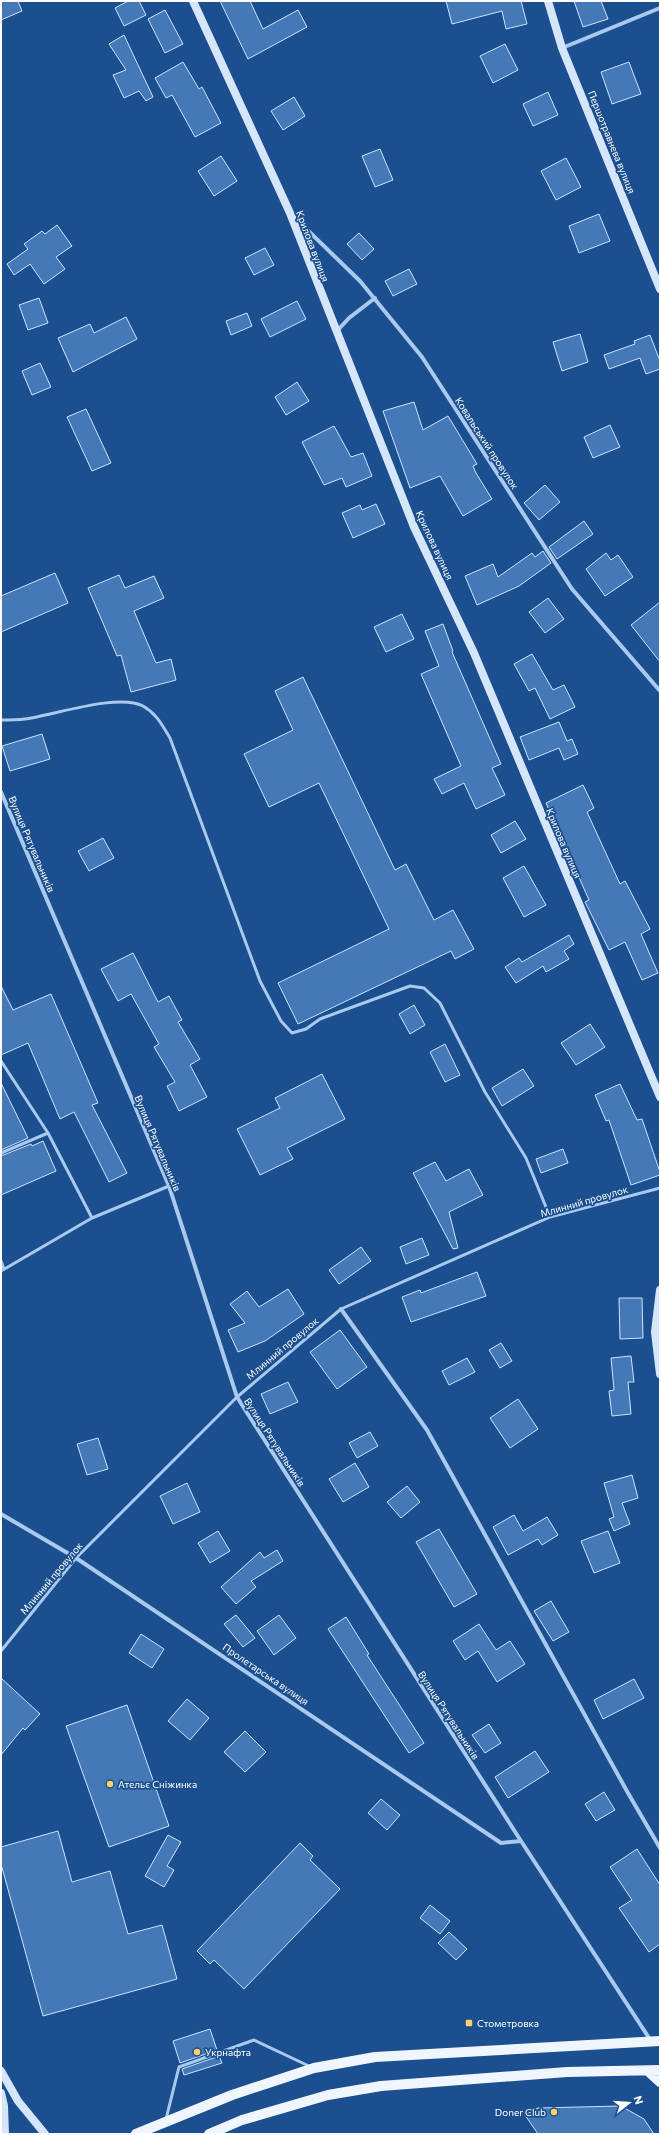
<svg xmlns="http://www.w3.org/2000/svg" width="661" height="2135" font-family="Commissioner,sans-serif">
	<style>
		.building { fill: #4478b7; stroke: #cfe3fa }
		.lines { fill: none; stroke-linecap: round; stroke-linejoin: round }
		.lane { stroke: #a9c9ee; stroke-width: 3 }
		.street { stroke: #a9c9ee; stroke-width: 4 }
		.secondary { stroke: #d6e6fa; stroke-width: 8 }
		.primary { stroke: #f0f6ff; stroke-width: 10 }
		.poi-dot { fill: #ffd166; stroke: #1b4f8f; stroke-width: 1.5 }
		.labels { text-anchor: middle; stroke-width: 3.5; stroke-linejoin: round; paint-order: stroke }
		.street-label { font-size: 10px; fill: #fff; stroke: #1b4f8f }
		.poi-label { font-size: 10px; fill: #fff; stroke: #1b4f8f; text-anchor: start }
	</style>
	<rect width="100%" height="100%" fill="#1b4f8f"/>
	<path class="building" d="M 1,1 L 18,1 L 22,11 L 1,20 Z
		M 128,1 L 139,1 L 146,15 L 124,26 L 115,8 Z
		M 220,1 L 250,1 L 263,29 L 298,10 L 307,27 L 248,59 Z
		M 446,1 L 521,1 L 527,24 L 506,29 L 502,11 L 452,24 Z
		M 574,1 L 601,1 L 608,19 L 583,27 Z
		M 165,10 L 183,44 L 165,53 L 148,19 Z
		M 124,35 L 153,97 L 146,101 L 139,91 L 124,98 L 113,75 L 126,70 L 109,44 Z
		M 505,44 L 518,70 L 493,83 L 480,56 Z
		M 183,62 L 199,89 L 202,87 L 221,123 L 195,137 L 172,95 L 166,98 L 155,78 Z
		M 629,62 L 641,94 L 612,104 L 601,72 Z
		M 548,92 L 558,115 L 533,126 L 523,104 Z
		M 294,97 L 305,116 L 283,130 L 271,111 Z
		M 380,149 L 393,180 L 375,187 L 362,156 Z
		M 221,156 L 237,181 L 214,196 L 198,171 Z
		M 566,158 L 581,187 L 556,200 L 541,171 Z
		M 599,214 L 610,241 L 579,253 L 569,226 Z
		M 57,225 L 72,246 L 56,257 L 65,269 L 44,284 L 30,264 L 14,275 L 7,264 L 28,249 L 24,244 L 42,231 L 45,234 Z
		M 359,233 L 374,249 L 362,260 L 347,244 Z
		M 265,248 L 274,265 L 254,275 L 245,258 Z
		M 409,269 L 417,284 L 393,296 L 385,281 Z
		M 39,298 L 48,323 L 28,330 L 19,305 Z
		M 297,301 L 306,319 L 270,337 L 261,319 Z
		M 247,313 L 252,326 L 231,335 L 226,321 Z
		M 126,317 L 137,339 L 73,372 L 58,338 L 90,324 L 94,333 Z
		M 580,334 L 588,362 L 562,371 L 553,342 Z
		M 650,335 L 660,361 L 660,369 L 646,374 L 640,358 L 609,369 L 604,355 L 635,344 L 634,341 Z
		M 40,363 L 51,387 L 32,395 L 22,371 Z
		M 297,382 L 309,401 L 286,415 L 275,397 Z
		M 414,402 L 423,430 L 448,416 L 477,464 L 473,466 L 476,473 L 492,499 L 463,516 L 440,476 L 410,488 L 383,411 Z
		M 86,409 L 111,463 L 92,471 L 67,417 Z
		M 610,425 L 620,447 L 593,458 L 584,437 Z
		M 334,426 L 351,457 L 363,453 L 372,476 L 346,487 L 342,478 L 324,485 L 302,442 Z
		M 545,485 L 560,502 L 539,520 L 524,503 Z
		M 376,504 L 385,524 L 353,538 L 342,513 L 360,505 L 362,510 Z
		M 584,521 L 593,534 L 557,559 L 549,547 Z
		M 543,551 L 551,563 L 519,586 L 477,605 L 465,576 L 493,564 L 498,577 L 532,553 L 535,557 Z
		M 606,553 L 611,560 L 618,555 L 633,577 L 605,596 L 586,569 Z
		M 55,573 L 68,603 L 1,632 L 1,596 Z
		M 119,575 L 125,588 L 154,576 L 164,598 L 134,611 L 156,663 L 171,659 L 176,680 L 131,692 L 121,655 L 117,656 L 88,588 Z
		M 548,598 L 564,619 L 545,633 L 529,612 Z
		M 660,602 L 660,662 L 631,625 Z
		M 402,614 L 414,639 L 386,652 L 374,627 Z
		M 443,624 L 453,651 L 452,652 L 501,764 L 492,768 L 505,795 L 476,809 L 464,783 L 442,794 L 434,779 L 461,766 L 421,674 L 439,666 L 425,631 Z
		M 532,654 L 553,690 L 564,685 L 575,707 L 550,719 L 535,688 L 529,691 L 514,664 Z
		M 303,677 L 395,870 L 406,864 L 434,920 L 453,910 L 474,949 L 455,959 L 451,951 L 298,1024 L 278,983 L 389,929 L 319,783 L 269,807 L 244,754 L 293,730 L 275,691 Z
		M 559,722 L 567,741 L 572,739 L 578,754 L 564,760 L 559,748 L 529,760 L 520,737 Z
		M 42,734 L 50,759 L 10,771 L 2,746 Z
		M 583,785 L 594,808 L 587,812 L 620,884 L 625,881 L 650,929 L 641,934 L 658,973 L 642,980 L 625,942 L 609,950 L 585,902 L 589,900 L 546,803 Z
		M 515,821 L 526,839 L 501,853 L 491,835 Z
		M 103,838 L 114,858 L 89,871 L 78,851 Z
		M 524,866 L 546,905 L 524,917 L 503,878 Z
		M 569,935 L 574,944 L 564,951 L 569,959 L 546,972 L 543,966 L 516,983 L 505,967 L 519,958 L 522,962 Z
		M 133,953 L 158,1002 L 169,996 L 182,1020 L 178,1022 L 200,1059 L 190,1065 L 207,1097 L 179,1111 L 167,1086 L 175,1082 L 154,1047 L 159,1044 L 131,994 L 118,1001 L 101,969 Z
		M 1,986 L 13,1010 L 51,994 L 98,1103 L 92,1105 L 127,1173 L 109,1182 L 74,1112 L 60,1119 L 28,1043 L 1,1055 Z
		M 414,1005 L 425,1025 L 410,1034 L 399,1014 Z
		M 590,1024 L 605,1047 L 576,1065 L 561,1043 Z
		M 445,1044 L 460,1075 L 445,1082 L 430,1052 Z
		M 523,1069 L 534,1086 L 502,1106 L 492,1088 Z
		M 322,1074 L 345,1119 L 287,1148 L 293,1159 L 260,1175 L 237,1129 L 280,1108 L 275,1098 Z
		M 1,1083 L 28,1138 L 1,1150 Z
		M 620,1084 L 637,1120 L 642,1119 L 660,1172 L 660,1175 L 631,1185 L 609,1120 L 606,1121 L 595,1095 Z
		M 43,1141 L 56,1171 L 1,1195 L 1,1156 L 31,1144 L 32,1146 Z
		M 563,1149 L 568,1163 L 541,1173 L 536,1159 Z
		M 435,1162 L 446,1181 L 469,1169 L 483,1195 L 449,1212 L 458,1248 L 453,1249 L 413,1173 Z
		M 422,1238 L 429,1255 L 406,1264 L 400,1247 Z
		M 361,1247 L 371,1261 L 339,1284 L 329,1270 Z
		M 477,1272 L 486,1296 L 411,1322 L 402,1297 L 420,1290 L 421,1293 Z
		M 288,1289 L 304,1314 L 265,1341 L 238,1352 L 228,1330 L 245,1323 L 230,1304 L 247,1291 L 259,1307 Z
		M 619,1298 L 642,1298 L 643,1338 L 620,1339 Z
		M 340,1330 L 367,1367 L 337,1389 L 310,1352 Z
		M 501,1343 L 512,1361 L 500,1368 L 489,1350 Z
		M 631,1356 L 634,1382 L 628,1382 L 631,1414 L 612,1416 L 609,1391 L 614,1390 L 611,1358 Z
		M 467,1358 L 475,1372 L 449,1385 L 442,1371 Z
		M 288,1382 L 298,1402 L 270,1414 L 261,1394 Z
		M 518,1399 L 538,1429 L 510,1448 L 490,1418 Z
		M 370,1432 L 378,1446 L 357,1458 L 349,1443 Z
		M 98,1438 L 108,1469 L 87,1475 L 77,1444 Z
		M 355,1463 L 369,1487 L 343,1502 L 329,1479 Z
		M 632,1475 L 638,1498 L 622,1503 L 630,1524 L 614,1531 L 609,1519 L 614,1517 L 604,1483 Z
		M 187,1483 L 200,1512 L 173,1524 L 160,1496 Z
		M 407,1486 L 420,1502 L 401,1518 L 387,1502 Z
		M 514,1515 L 523,1531 L 547,1517 L 558,1535 L 542,1545 L 538,1539 L 508,1555 L 493,1527 Z
		M 439,1529 L 477,1594 L 454,1607 L 416,1542 Z
		M 218,1531 L 230,1551 L 210,1563 L 198,1543 Z
		M 608,1531 L 620,1563 L 594,1573 L 581,1541 Z
		M 277,1550 L 283,1561 L 251,1581 L 256,1587 L 236,1604 L 221,1587 L 260,1552 L 264,1558 Z
		M 551,1601 L 569,1632 L 553,1641 L 534,1611 Z
		M 236,1615 L 255,1638 L 243,1647 L 224,1624 Z
		M 279,1615 L 296,1638 L 274,1655 L 257,1631 Z
		M 346,1617 L 369,1654 L 367,1655 L 424,1743 L 409,1753 L 328,1629 Z
		M 479,1624 L 496,1650 L 510,1641 L 525,1664 L 497,1682 L 478,1651 L 465,1660 L 453,1641 Z
		M 141,1634 L 164,1649 L 152,1668 L 129,1653 Z
		M 1,1678 L 40,1714 L 25,1730 L 23,1728 L 1,1755 Z
		M 634,1679 L 644,1698 L 603,1719 L 594,1700 Z
		M 187,1699 L 209,1718 L 190,1740 L 168,1721 Z
		M 127,1705 L 169,1826 L 109,1847 L 66,1726 Z
		M 489,1724 L 501,1743 L 485,1753 L 472,1735 Z
		M 245,1731 L 266,1752 L 245,1772 L 224,1752 Z
		M 535,1751 L 549,1772 L 508,1798 L 495,1777 Z
		M 604,1792 L 615,1810 L 596,1821 L 585,1804 Z
		M 381,1799 L 400,1815 L 387,1830 L 368,1813 Z
		M 58,1831 L 72,1882 L 110,1871 L 128,1934 L 162,1925 L 177,1979 L 43,2016 L 1,1864 L 1,1847 Z
		M 168,1835 L 181,1842 L 167,1866 L 174,1870 L 164,1887 L 145,1876 Z
		M 300,1843 L 313,1856 L 310,1860 L 340,1889 L 244,1989 L 214,1960 L 210,1964 L 197,1951 Z
		M 637,1849 L 660,1885 L 660,1944 L 649,1952 L 619,1908 L 632,1900 L 610,1867 Z
		M 430,1905 L 450,1921 L 440,1934 L 420,1918 Z
		M 449,1932 L 467,1949 L 456,1960 L 438,1943 Z
		M 210,2029 L 217,2050 L 180,2063 L 173,2041 Z
		M 219,2056 L 222,2063 L 184,2075 L 182,2069 Z
		M 621,2106 L 644,2119 L 654,2134 L 538,2134 L 525,2115 L 538,2108 Z"/>
	<g class="lines">
		<path class="lane" d="M 1,720 C 9,720 17,720 25,719 C 54,715 118,693 143,706 C 157,714 162,725 170,738 L 260,981 L 281,1021 L 292,1033 L 306,1029 L 320,1019 L 410,986 L 424,988 L 440,1003 L 485,1092 L 526,1158 L 550,1217
			M 1,1061 L 48,1133
			M 1,1153 L 48,1133 L 92,1218
			M 1,1261 L 4,1269
			M 1,1271 L 92,1218 L 169,1186
			M 1,1651 L 76,1558 L 237,1397 L 341,1309 L 550,1217 L 660,1188
			M 166,2119 L 179,2067 L 254,2040 L 311,2067"/>
		<path class="street" d="M 562,48 L 660,8
			M 294,217 L 360,281 L 422,357 L 572,589 L 660,691
			M 336,332 L 349,318 L 375,298
			M 1,792 L 169,1186 L 237,1397 L 521,1841 L 651,2041
			M 341,1309 L 427,1430 L 628,1793 L 660,1848
			M 1,1514 L 76,1558 L 501,1843 L 521,1841"/>
		<path class="secondary" d="M 193,1 L 290,213 L 414,527 L 474,653 L 660,1097
			M 548,1 L 562,48 L 660,289
			M 660,1290 L 655,1332 L 660,1374
			M 1,2071 L 18,2101 L 45,2134
			M 1,2093 L 4,2106 L 5,2134"/>
		<path class="primary" d="M 648,2071 L 660,2082
			M 136,2134 L 232,2095 L 314,2068 L 375,2057 L 660,2041
			M 209,2134 L 242,2120 L 328,2095 L 381,2086 L 567,2072 L 660,2070"/>
	</g>
	<g class="poi-dot">
		<circle cx="110" cy="1784" r="4"/>
		<rect x="465" y="2019" width="8" height="8" rx="2"/>
		<circle cx="197" cy="2052" r="4"/>
		<circle cx="554" cy="2112" r="4"/>
	</g>
	<g class="labels">
		<g class="street-label">
			<text transform="translate(612 142) rotate(68)" y="4">Першотравнева вулиця</text>
			<text transform="translate(313 246) rotate(69)" y="4">Крилова вулиця</text>
			<text transform="translate(487 443) rotate(57)" y="4">Ковальський провулок</text>
			<text transform="translate(435 545) rotate(65)" y="4">Крилова вулиця</text>
			<text transform="translate(564 843) rotate(67)" y="4">Крилова вулиця</text>
			<text transform="translate(32 844) rotate(67)" y="4">Вулиця Рятувальників</text>
			<text transform="translate(158 1143) rotate(67)" y="4">Вулиця Рятувальників</text>
			<text transform="translate(584 1201) rotate(-16)" y="4">Млинний провулок</text>
			<text transform="translate(282 1348) rotate(-40)" y="4">Млинний провулок</text>
			<text transform="translate(275 1442) rotate(57)" y="4">Вулиця Рятувальників</text>
			<text transform="translate(51 1578) rotate(-50)" y="4">Млинний провулок</text>
			<text transform="translate(266 1674) rotate(34)" y="4">Пролетарська вулиця</text>
			<text transform="translate(449 1715) rotate(57)" y="4">Вулиця Рятувальників</text>
		</g>
		<g class="poi-label">
			<text x="118" y="1788">Ательє Сніжинка</text>
			<text x="477" y="2027">Стометровка</text>
			<text x="205" y="2056">Укрнафта</text>
			<text x="546" y="2116" text-anchor="end">Doner Club</text>
		</g>
	</g>
	<rect width="661" height="2135" fill="none" stroke="#ffffff" stroke-width="4"/>
	<g transform="translate(629 2103) rotate(73)" stroke="#1b4f8f" stroke-width="3" paint-order="stroke">
	<path d="M0-3L7 15L0 10L-7 15Z" fill="#ffffff"/>
	<text y="-6" font-size="11" font-weight="bold" text-anchor="middle" fill="#ffffff">N</text>
	</g>
</svg>
